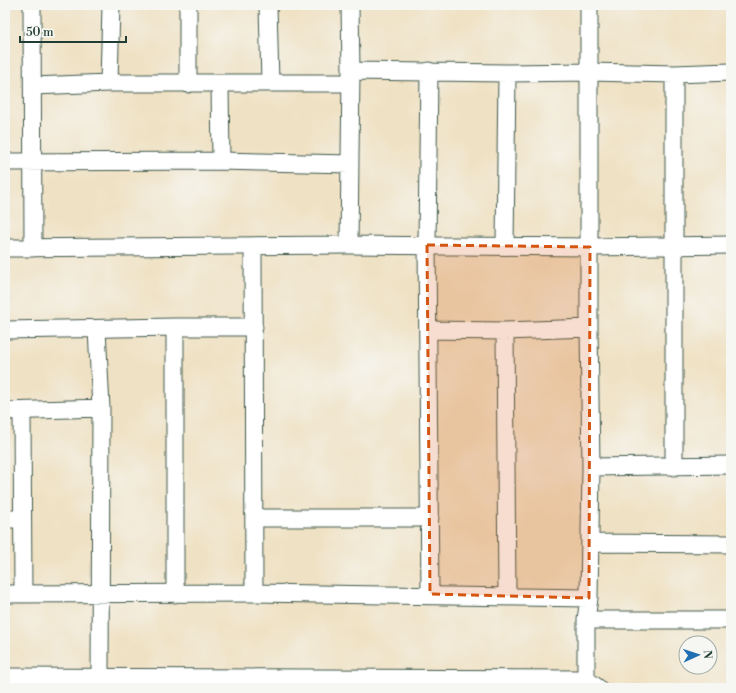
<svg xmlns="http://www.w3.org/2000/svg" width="736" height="693" font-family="'Libre Bodoni',serif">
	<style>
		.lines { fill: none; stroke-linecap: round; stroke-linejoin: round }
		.minor-casing { stroke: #3e5649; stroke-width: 19 }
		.minor { stroke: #fff; stroke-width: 17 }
		.marked { fill: #d45610; fill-opacity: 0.2; stroke: #d45610; stroke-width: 3; stroke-dasharray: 8 5; stroke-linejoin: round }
	</style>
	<rect width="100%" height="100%" fill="#f6f6f2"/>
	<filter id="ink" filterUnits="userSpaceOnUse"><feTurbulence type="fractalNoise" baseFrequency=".025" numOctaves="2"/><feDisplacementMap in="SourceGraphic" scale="8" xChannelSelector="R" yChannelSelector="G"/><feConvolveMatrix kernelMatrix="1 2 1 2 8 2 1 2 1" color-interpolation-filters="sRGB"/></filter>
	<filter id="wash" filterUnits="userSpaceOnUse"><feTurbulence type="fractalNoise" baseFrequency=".012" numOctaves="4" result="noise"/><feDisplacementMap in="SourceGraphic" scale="16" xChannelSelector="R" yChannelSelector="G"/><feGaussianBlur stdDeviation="0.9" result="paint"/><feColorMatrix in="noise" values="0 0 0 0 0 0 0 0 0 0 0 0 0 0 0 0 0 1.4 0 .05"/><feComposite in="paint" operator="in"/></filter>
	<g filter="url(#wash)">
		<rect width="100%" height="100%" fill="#efe1c3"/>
	</g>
	<g filter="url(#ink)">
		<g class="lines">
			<g class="minor-casing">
				<path id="minor" d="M 32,5 L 33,248
					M 188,5 L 188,84
					M 268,5 L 270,83
					M 351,71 L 507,73 L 590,72 L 674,74 L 731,72
					M 429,71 L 427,245 L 430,594
					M 109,83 L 111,5
					M 220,84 L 221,161
					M 33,86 L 109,83 L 350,83
					M 5,162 L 221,161 L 350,164
					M 349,245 L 351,71 L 350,5
					M 505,245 L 507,73
					M 253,247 L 254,593
					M 5,248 L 349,245 L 590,247 L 731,245
					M 175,327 L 175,594
					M 97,329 L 101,408 L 100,678
					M 5,330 L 175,327 L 254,327
					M 428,330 L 505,331 L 589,328
					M 505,331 L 507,595
					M 5,411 L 101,408
					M 22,411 L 23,594
					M 591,467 L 731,465
					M 674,467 L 674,74
					M 254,518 L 430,518
					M 5,519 L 22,519
					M 590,543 L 731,544
					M 5,594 L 254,593 L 589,598
					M 586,620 L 731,620
					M 5,677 L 586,679 L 598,688
					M 586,679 L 586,620 L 589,598 L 591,467 L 589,328 L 589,5"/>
			</g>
			<use href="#minor" class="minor"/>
		</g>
	</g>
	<path class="marked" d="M 427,245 L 590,247 L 589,598 L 430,594 Z"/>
	<rect width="736" height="693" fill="none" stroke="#f6f6f2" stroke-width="20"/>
	<g transform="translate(698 655) rotate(87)"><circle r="19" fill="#f6f6f2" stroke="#a0aca6"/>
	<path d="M0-3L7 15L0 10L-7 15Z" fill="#1f6fb2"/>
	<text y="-6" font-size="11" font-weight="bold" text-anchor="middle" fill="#1f3d34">N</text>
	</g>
	<path d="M20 36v6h106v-6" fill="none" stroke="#1f3d34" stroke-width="2"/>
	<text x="26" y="36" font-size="12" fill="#1f3d34" stroke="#f6f6f2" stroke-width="3" paint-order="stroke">50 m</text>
</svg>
